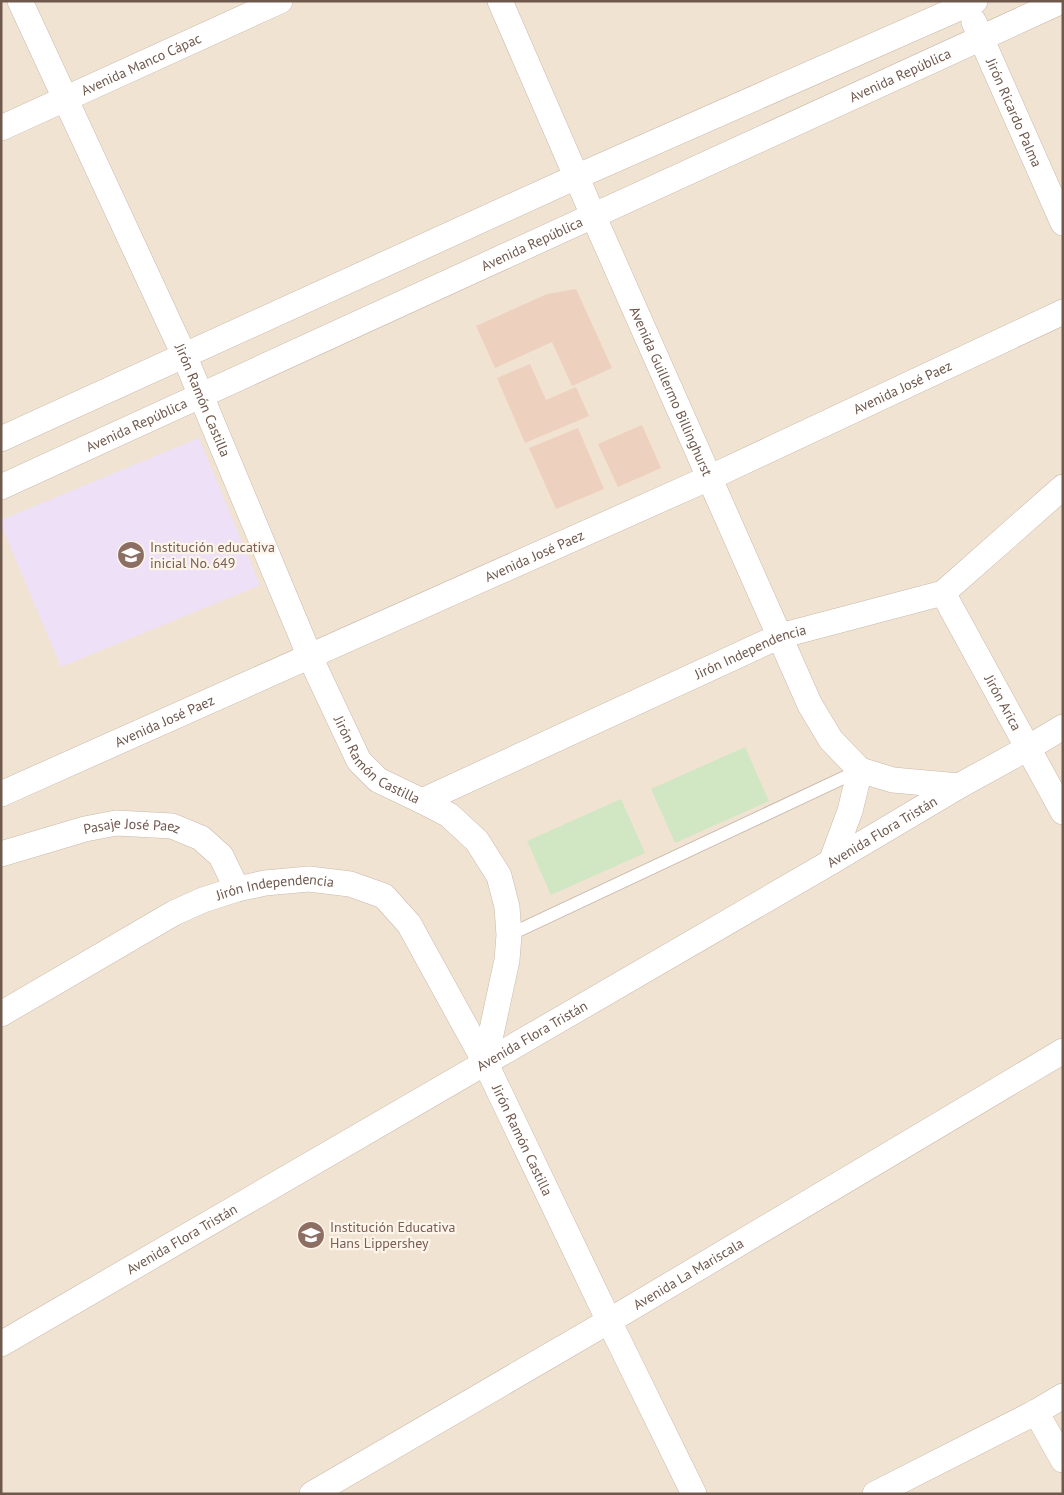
<svg xmlns="http://www.w3.org/2000/svg" width="1064" height="1495" font-family="'PT Sans',sans-serif">
	<style>
		.residential { fill: #f1e3d2 }
		.education { fill: #eee0f6 }
		.park { fill: #d1e6c3 }
		.building { fill: #edd0bd }
		.lines { fill: none; stroke-linecap: round; stroke-linejoin: round }
		.lane-casing { stroke: #c9b9ab; stroke-width: 14 }
		.street-casing { stroke: #c9b9ab; stroke-width: 26 }
		.lane { stroke: #fff; stroke-width: 12 }
		.street { stroke: #fff; stroke-width: 25 }
		.labels { text-anchor: middle; stroke-width: 4.5; stroke-linejoin: round; paint-order: stroke }
		.street-label { font-size: 14px; fill: #6f584c; stroke: #fdf5e9 }
		.education-label { font-size: 14px; fill: #785e54; stroke: #fdf5e9; text-anchor: start }
	</style>
	<rect width="100%" height="100%" fill="#faf1e3"/>
	<path class="residential" d="M 1,1 L 1063,1 L 1063,1494 L 1,1494 Z"/>
	<path class="education" d="M 199,438 L 260,585 L 61,667 L 1,525 L 1,520 Z"/>
	<path class="park" d="M 745,747 L 769,801 L 675,843 L 651,789 Z
		M 621,799 L 645,853 L 551,895 L 527,841 Z"/>
	<path class="building" d="M 576,289 L 612,368 L 572,386 L 552,342 L 495,368 L 476,326 L 547,294 Z
		M 530,364 L 546,400 L 576,387 L 589,416 L 525,443 L 497,378 Z
		M 642,425 L 661,468 L 618,487 L 598,444 Z
		M 578,428 L 604,489 L 556,509 L 529,448 Z"/>
	<g class="lines">
		<g class="lane-casing">
			<path id="lane" d="M 509,935 L 860,770"/>
		</g>
		<g class="street-casing">
			<g id="street">
				<path id="s1" d="M 20,1 L 184,355 L 310,657 L 359,761 L 378,780 L 422,801 L 449,815 L 477,841 L 499,876 L 507,907 L 509,935 L 507,960 L 485,1062 L 609,1321 L 694,1494"/>
				<path id="s2" d="M 500,1 L 593,215 L 810,705 L 831,740 L 860,770 L 893,780 L 959,786"/>
				<path id="s3" d="M 974,22 L 1063,223"/>
				<path id="s4" d="M 1,128 L 280,1"/>
				<path d="M 1,439 L 576,177 L 975,1"/>
				<path id="s5" d="M 1,487 L 1062,1"/>
				<path id="s6" d="M 943,593 L 1063,812"/>
				<path id="s7" d="M 1,794 L 709,478 L 1063,312"/>
				<path id="s8" d="M 422,801 L 780,636 L 943,593 L 1063,487"/>
				<path id="s9" d="M 1,854 L 85,829 L 116,823 L 172,826 L 201,838 L 221,856 L 237,889"/>
				<path d="M 831,862 L 850,811 L 860,770"/>
				<path id="s10" d="M 1,1014 L 174,913 L 203,900 L 237,889 L 265,883 L 309,879 L 350,884 L 384,896 L 409,924 L 485,1062"/>
				<path id="s11" d="M 1,1344 L 831,862 L 959,786 L 1028,748 L 1063,727"/>
				<path d="M 1036,1412 L 1063,1460"/>
				<path id="s12" d="M 312,1494 L 609,1321 L 1063,1051"/>
				<path d="M 875,1494 L 1036,1412 L 1063,1396"/>
			</g>
		</g>
		<use href="#lane" class="lane"/>
		<use href="#street" class="street"/>
	</g>
	<defs>
		<g id="school-disc" transform="scale(1.4375)"><circle r="9.5" fill="#8d6e63" stroke="#fdf5e9"/><path d="M0-5L7-2L0 1L-7-2ZM-4 1L0 2.5L4 1V4Q0 6-4 4Z" fill="#fff"/></g>
	</defs>
	<g fill-rule="evenodd">
		<use href="#school-disc" x="131" y="555"/>
		<use href="#school-disc" x="311" y="1235"/>
	</g>
	<g class="labels">
		<g class="street-label">
			<text dy="5" stroke="none"><textPath href="#s4" startOffset="154">Avenida Manco Cápac</textPath></text>
			<text dy="5" stroke="none"><textPath href="#s5" startOffset="989">Avenida República</textPath></text>
			<text dy="5" stroke="none"><textPath href="#s3" startOffset="99">Jirón Ricardo Palma</textPath></text>
			<text dy="5" stroke="none"><textPath href="#s5" startOffset="584">Avenida República</textPath></text>
			<text dy="5" stroke="none"><textPath href="#s7" startOffset="989">Avenida José Paez</textPath></text>
			<text dy="5" stroke="none"><textPath href="#s2" startOffset="426">Avenida Guillermo Billinghurst</textPath></text>
			<text dy="5" stroke="none"><textPath href="#s1" startOffset="439">Jirón Ramón Castilla</textPath></text>
			<text dy="5" stroke="none"><textPath href="#s5" startOffset="149">Avenida República</textPath></text>
			<text dy="5" stroke="none"><textPath href="#s7" startOffset="584">Avenida José Paez</textPath></text>
			<text dy="5" stroke="none"><textPath href="#s8" startOffset="361">Jirón Independencia</textPath></text>
			<text dy="5" stroke="none"><textPath href="#s6" startOffset="125">Jirón Arica</textPath></text>
			<text dy="5" stroke="none"><textPath href="#s7" startOffset="179">Avenida José Paez</textPath></text>
			<text dy="5" stroke="none"><textPath href="#s1" startOffset="844">Jirón Ramón Castilla</textPath></text>
			<text dy="5" stroke="none"><textPath href="#s9" startOffset="135">Pasaje José Paez</textPath></text>
			<text dy="5" stroke="none"><textPath href="#s11" startOffset="1019">Avenida Flora Tristán</textPath></text>
			<text dy="5" stroke="none"><textPath href="#s10" startOffset="306">Jirón Independencia</textPath></text>
			<text dy="5" stroke="none"><textPath href="#s11" startOffset="614">Avenida Flora Tristán</textPath></text>
			<text dy="5" stroke="none"><textPath href="#s1" startOffset="1294">Jirón Ramón Castilla</textPath></text>
			<text dy="5" stroke="none"><textPath href="#s11" startOffset="209">Avenida Flora Tristán</textPath></text>
			<text dy="5" stroke="none"><textPath href="#s12" startOffset="436">Avenida La Mariscala</textPath></text>
		</g>
		<g class="education-label">
			<text x="150" y="552">Institución educativa<tspan x="150" dy="16">inicial No. 649</tspan></text>
			<text x="330" y="1232">Institución Educativa<tspan x="330" dy="16">Hans Lippershey</tspan></text>
		</g>
	</g>
	<rect width="1064" height="1495" fill="none" stroke="#6f584c" stroke-width="5"/>
</svg>
